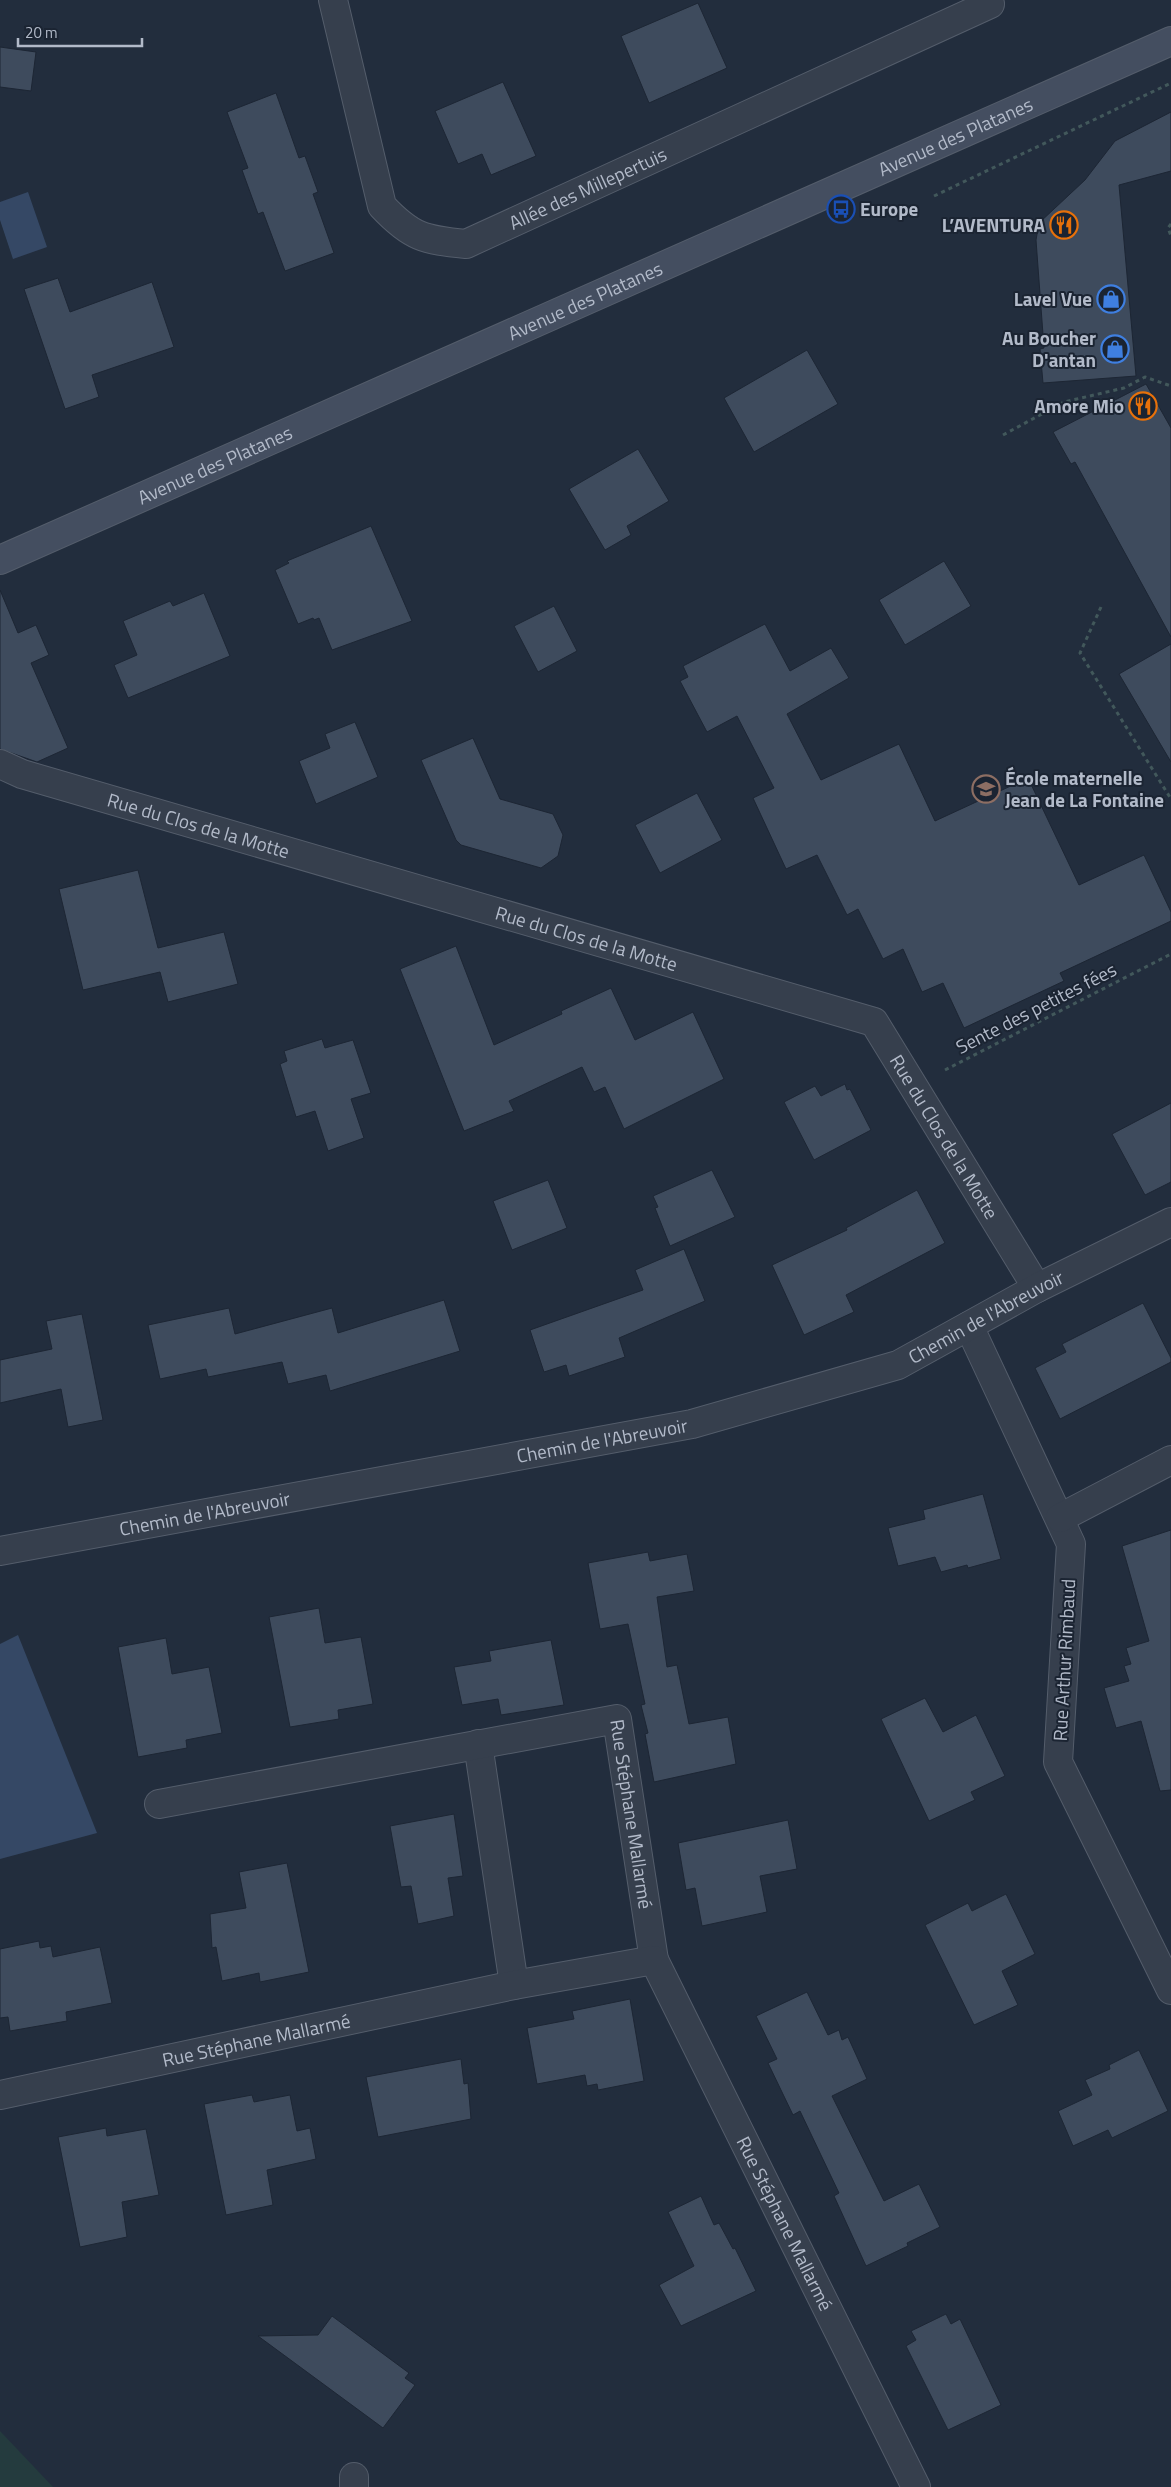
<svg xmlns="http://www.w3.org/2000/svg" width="1171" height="2487" font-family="'Titillium Web',sans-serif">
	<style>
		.green { fill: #243b3e }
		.water { fill: #354865 }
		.building { fill: #3e4b5d; stroke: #1d2634 }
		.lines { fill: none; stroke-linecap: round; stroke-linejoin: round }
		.street-casing { stroke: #545d6b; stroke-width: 30 }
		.secondary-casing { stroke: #545d6b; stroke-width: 30 }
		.path { stroke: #42585b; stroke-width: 3; stroke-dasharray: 4 4; stroke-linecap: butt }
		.street { stroke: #363f4d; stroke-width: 28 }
		.secondary { stroke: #444e60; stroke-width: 28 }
		.labels { text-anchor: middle; stroke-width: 4; stroke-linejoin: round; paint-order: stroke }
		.street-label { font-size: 19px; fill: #b2bac9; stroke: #1b2432 }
		.poi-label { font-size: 19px; font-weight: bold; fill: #b2bac9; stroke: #1b2432; text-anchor: end }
	</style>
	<rect width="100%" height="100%" fill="#222d3d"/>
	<path class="green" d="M 0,2431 L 53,2487 L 0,2487 Z"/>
	<path class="water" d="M 28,192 L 47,247 L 13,259 L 0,220 L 0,202 Z
		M 18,1635 L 97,1833 L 0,1859 L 0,1644 Z"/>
	<path class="building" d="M 698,3 L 727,68 L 649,103 L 621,36 Z
		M 0,47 L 36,52 L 31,91 L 0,87 Z
		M 503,82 L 536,156 L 491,175 L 482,154 L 458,164 L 435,111 Z
		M 276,93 L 299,158 L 305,156 L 318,192 L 313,194 L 334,253 L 285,271 L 263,212 L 258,214 L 242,170 L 248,168 L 227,112 Z
		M 1171,112 L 1171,171 L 1119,185 L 1136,376 L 1043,383 L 1040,349 L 1044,348 L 1036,240 L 1039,223 L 1085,180 L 1115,141 Z
		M 58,278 L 70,312 L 152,282 L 174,347 L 92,375 L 99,397 L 65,409 L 24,289 Z
		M 807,350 L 838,404 L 754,452 L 724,398 Z
		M 1146,384 L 1171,428 L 1171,637 L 1075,462 L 1071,464 L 1053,432 Z
		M 638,449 L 669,501 L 627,526 L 631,535 L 605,550 L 569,489 Z
		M 371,526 L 412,621 L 332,650 L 319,618 L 314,620 L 313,618 L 298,624 L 275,570 L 289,563 L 287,561 Z
		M 944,561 L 971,606 L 905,645 L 879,600 Z
		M 0,590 L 18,633 L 36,625 L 49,655 L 31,663 L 68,748 L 37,762 L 0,749 Z
		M 204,593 L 230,656 L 128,698 L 114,665 L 137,655 L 123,621 L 170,601 L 173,606 Z
		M 554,606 L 577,651 L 538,672 L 514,626 Z
		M 765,624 L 790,671 L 831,648 L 849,678 L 787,714 L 821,780 L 899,744 L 935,821 L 1028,778 L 1079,885 L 1144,855 L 1171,912 L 1171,921 L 1060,973 L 1064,981 L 964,1028 L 943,983 L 922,992 L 903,949 L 883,959 L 858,909 L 847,915 L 817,855 L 786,869 L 753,798 L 774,788 L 737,716 L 707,732 L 680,681 L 688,677 L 683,666 Z
		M 1171,644 L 1171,762 L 1119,674 Z
		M 355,722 L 378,777 L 316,804 L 299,761 L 330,748 L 325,734 Z
		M 473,738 L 500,799 L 553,814 L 563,835 L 558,856 L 541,868 L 461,845 L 456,840 L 421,760 Z
		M 697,793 L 722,840 L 660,873 L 635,825 Z
		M 138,870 L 158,948 L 224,932 L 238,984 L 168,1002 L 160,972 L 83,990 L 59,889 Z
		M 456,946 L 494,1045 L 562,1014 L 561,1011 L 611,988 L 635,1040 L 693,1012 L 724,1079 L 624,1129 L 605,1087 L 594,1092 L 582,1067 L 509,1101 L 514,1111 L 464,1131 L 400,969 Z
		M 322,1039 L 325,1048 L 353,1040 L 371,1093 L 351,1099 L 364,1138 L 328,1151 L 315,1111 L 296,1117 L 280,1064 L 287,1061 L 284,1051 Z
		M 845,1084 L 847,1090 L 850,1089 L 871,1130 L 814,1160 L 784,1102 L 815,1086 L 821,1096 Z
		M 1171,1103 L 1171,1182 L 1145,1195 L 1112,1134 Z
		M 712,1170 L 735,1217 L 670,1246 L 655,1208 L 658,1207 L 653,1196 Z
		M 548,1180 L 567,1228 L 512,1250 L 493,1201 Z
		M 917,1190 L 945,1243 L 846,1295 L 854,1312 L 804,1335 L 772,1265 L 847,1230 L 846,1228 Z
		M 684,1249 L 705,1301 L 619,1338 L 625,1357 L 569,1376 L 566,1365 L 544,1372 L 530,1330 L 643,1290 L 635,1270 Z
		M 444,1300 L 460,1351 L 330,1391 L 326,1375 L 288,1384 L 282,1362 L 208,1377 L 206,1369 L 160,1379 L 148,1325 L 229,1308 L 235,1334 L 332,1308 L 338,1333 Z
		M 1143,1303 L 1171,1358 L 1171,1362 L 1060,1419 L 1035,1368 L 1066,1352 L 1062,1344 Z
		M 82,1314 L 103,1420 L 68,1427 L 61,1389 L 0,1403 L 0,1360 L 52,1349 L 46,1321 Z
		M 983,1494 L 1001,1559 L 968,1568 L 967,1565 L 941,1572 L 935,1557 L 898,1566 L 888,1528 L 925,1519 L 923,1510 Z
		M 1171,1530 L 1171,1790 L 1160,1791 L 1141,1721 L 1116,1728 L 1104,1688 L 1129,1681 L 1124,1666 L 1131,1664 L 1126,1648 L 1149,1641 L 1122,1546 Z
		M 648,1552 L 650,1561 L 687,1554 L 694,1591 L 657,1597 L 667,1667 L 677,1665 L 689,1724 L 728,1717 L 736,1764 L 654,1782 L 645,1734 L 648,1733 L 641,1705 L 645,1704 L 628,1624 L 600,1629 L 588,1563 Z
		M 319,1608 L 325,1643 L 361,1637 L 373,1704 L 338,1710 L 339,1719 L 290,1727 L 269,1617 Z
		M 166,1638 L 172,1674 L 209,1667 L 222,1733 L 186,1740 L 187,1748 L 138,1757 L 118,1647 Z
		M 551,1640 L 564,1705 L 501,1715 L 498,1699 L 462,1705 L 454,1667 L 491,1661 L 489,1651 Z
		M 925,1698 L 943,1732 L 976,1715 L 1005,1776 L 971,1792 L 975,1800 L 929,1821 L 881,1719 Z
		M 454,1814 L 463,1876 L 448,1878 L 454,1916 L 418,1924 L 411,1886 L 401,1887 L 390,1826 Z
		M 788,1820 L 797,1869 L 760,1876 L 767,1912 L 702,1926 L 695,1888 L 686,1890 L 678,1843 Z
		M 287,1863 L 309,1972 L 260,1982 L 259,1973 L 222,1981 L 216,1947 L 212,1948 L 210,1914 L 246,1908 L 239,1872 Z
		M 1006,1894 L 1035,1954 L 1002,1971 L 1018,2005 L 974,2025 L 925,1925 L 968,1903 L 972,1911 Z
		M 39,1941 L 40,1948 L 51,1946 L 53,1957 L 100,1947 L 112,2003 L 66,2012 L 67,2021 L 10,2031 L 8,2017 L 0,2018 L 0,1949 Z
		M 807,1992 L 828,2035 L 839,2030 L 842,2040 L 848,2037 L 867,2079 L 832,2096 L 884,2201 L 919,2184 L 940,2227 L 907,2243 L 908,2246 L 866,2266 L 834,2196 L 839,2193 L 800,2111 L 793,2115 L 768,2063 L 777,2059 L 756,2016 Z
		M 630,1999 L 644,2081 L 598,2090 L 597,2084 L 587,2086 L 585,2075 L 537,2084 L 527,2028 L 574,2019 L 572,2011 Z
		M 1139,2050 L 1168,2111 L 1112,2138 L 1108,2130 L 1073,2146 L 1058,2111 L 1092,2095 L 1085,2080 L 1110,2069 L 1109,2065 Z
		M 461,2059 L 464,2084 L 468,2083 L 471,2119 L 378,2137 L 366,2077 Z
		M 252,2095 L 254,2102 L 290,2095 L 297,2131 L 310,2128 L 316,2159 L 267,2170 L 273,2205 L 226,2215 L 204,2104 Z
		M 106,2128 L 107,2136 L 146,2129 L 159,2195 L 122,2202 L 127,2237 L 80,2247 L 58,2137 Z
		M 701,2196 L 714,2225 L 719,2223 L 733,2249 L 735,2248 L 756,2291 L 681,2326 L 659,2285 L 694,2266 L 668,2212 Z
		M 946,2314 L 951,2324 L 960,2319 L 1001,2405 L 948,2430 L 906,2346 L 916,2340 L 911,2331 Z
		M 332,2316 L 409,2373 L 405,2378 L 415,2385 L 383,2428 L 258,2336 L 318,2335 Z"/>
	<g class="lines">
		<g class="street-casing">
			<g id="street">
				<path id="s1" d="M 333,0 L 382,206 C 411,237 424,240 466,244 L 990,4"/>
				<path id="s2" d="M 0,764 L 22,774 L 874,1022 L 1037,1288"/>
				<path d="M 969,1326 L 1071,1544 L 1058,1762 L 1171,1990"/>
				<path d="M 1060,1518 L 1171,1460"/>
				<path id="s3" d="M 0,1551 L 692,1424 L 898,1365 L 1037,1288 L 1171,1222"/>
				<path d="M 478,1744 L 514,1985"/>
				<path id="s4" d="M 159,1804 L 617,1719 L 654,1960"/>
				<path id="s5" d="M 0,2095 L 514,1985 L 654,1960 L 916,2487"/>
				<path d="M 354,2487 L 354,2477"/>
			</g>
		</g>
		<g class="secondary-casing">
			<g id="secondary">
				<path id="s6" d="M 0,560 L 1171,41"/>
			</g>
		</g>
		<path class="path" d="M 934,196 L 1171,83
			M 1171,224 L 1168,228 L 1171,236
			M 1003,435 L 1064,402 L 1124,388 L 1145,377 L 1171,386
			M 1101,607 L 1080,653 L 1171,799
			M 945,1070 L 1171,954"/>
		<use href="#street" class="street"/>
		<use href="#secondary" class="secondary"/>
	</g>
	<defs>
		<g id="bus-ring" transform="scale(1.4375)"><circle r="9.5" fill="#1b2432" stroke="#1a4fb4" stroke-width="1.5"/><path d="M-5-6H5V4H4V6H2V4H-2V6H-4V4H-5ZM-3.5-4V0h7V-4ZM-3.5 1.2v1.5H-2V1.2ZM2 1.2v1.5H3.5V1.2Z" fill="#1a4fb4"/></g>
		<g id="restaurant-ring" transform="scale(1.4375)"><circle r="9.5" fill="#1b2432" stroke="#e8710a" stroke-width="1.5"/><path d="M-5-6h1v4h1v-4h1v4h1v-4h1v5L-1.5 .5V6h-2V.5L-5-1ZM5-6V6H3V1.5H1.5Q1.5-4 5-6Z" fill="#e8710a"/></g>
		<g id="shop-ring" transform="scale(1.4375)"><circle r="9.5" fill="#1b2432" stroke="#3f7fe0" stroke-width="1.5"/><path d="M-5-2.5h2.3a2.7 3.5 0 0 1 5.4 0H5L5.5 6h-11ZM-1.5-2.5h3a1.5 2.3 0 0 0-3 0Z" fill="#3f7fe0"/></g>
		<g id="school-ring" transform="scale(1.4375)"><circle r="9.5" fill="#1b2432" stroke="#8d6e63" stroke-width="1.5"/><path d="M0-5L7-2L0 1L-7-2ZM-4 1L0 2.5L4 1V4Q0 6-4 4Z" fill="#8d6e63"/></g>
	</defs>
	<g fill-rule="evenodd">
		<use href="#bus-ring" x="841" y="209"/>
		<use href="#restaurant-ring" x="1064" y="225"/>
		<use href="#shop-ring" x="1111" y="299"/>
		<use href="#shop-ring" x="1115" y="349"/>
		<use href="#restaurant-ring" x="1143" y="406"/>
		<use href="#school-ring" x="986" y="789"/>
	</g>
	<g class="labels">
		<g class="street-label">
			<text dy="7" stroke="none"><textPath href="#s6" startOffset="1045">Avenue des Platanes</textPath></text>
			<text dy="7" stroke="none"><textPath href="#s1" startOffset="441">Allée des Millepertuis</textPath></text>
			<text dy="7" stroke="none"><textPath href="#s6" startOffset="640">Avenue des Platanes</textPath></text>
			<text dy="7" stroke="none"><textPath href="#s6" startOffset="235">Avenue des Platanes</textPath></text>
			<text dy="7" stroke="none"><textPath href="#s2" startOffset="208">Rue du Clos de la Motte</textPath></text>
			<text dy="7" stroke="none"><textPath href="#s2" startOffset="612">Rue du Clos de la Motte</textPath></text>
			<text transform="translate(1036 1008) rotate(-27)" y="7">Sente des petites fées</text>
			<text dy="7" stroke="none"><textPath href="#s2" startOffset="1046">Rue du Clos de la Motte</textPath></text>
			<text dy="7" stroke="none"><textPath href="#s3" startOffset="1018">Chemin de l'Abreuvoir</textPath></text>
			<text dy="7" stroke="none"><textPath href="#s3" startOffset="612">Chemin de l'Abreuvoir</textPath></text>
			<text dy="7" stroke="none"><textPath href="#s3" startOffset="208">Chemin de l'Abreuvoir</textPath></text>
			<text transform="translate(1064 1660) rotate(-87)" y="7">Rue Arthur Rimbaud</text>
			<text dy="7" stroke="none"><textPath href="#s4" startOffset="562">Rue Stéphane Mallarmé</textPath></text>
			<text dy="7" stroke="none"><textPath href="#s5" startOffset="262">Rue Stéphane Mallarmé</textPath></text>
			<text dy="7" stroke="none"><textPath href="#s5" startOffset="962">Rue Stéphane Mallarmé</textPath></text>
		</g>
		<g class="poi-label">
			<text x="860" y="216" text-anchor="start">Europe</text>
			<text x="1045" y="232">L’AVENTURA</text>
			<text x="1092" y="306">Lavel Vue</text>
			<text x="1096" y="345">Au Boucher<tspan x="1096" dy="22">D'antan</tspan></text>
			<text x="1124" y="413">Amore Mio</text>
			<text x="1005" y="785" text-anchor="start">École maternelle<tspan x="1005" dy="22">Jean de La Fontaine</tspan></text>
		</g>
	</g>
	<path d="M18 38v8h124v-8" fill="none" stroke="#b2bac9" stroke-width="2.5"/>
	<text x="25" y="38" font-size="15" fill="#b2bac9" stroke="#1b2432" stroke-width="4" paint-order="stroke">20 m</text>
</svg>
